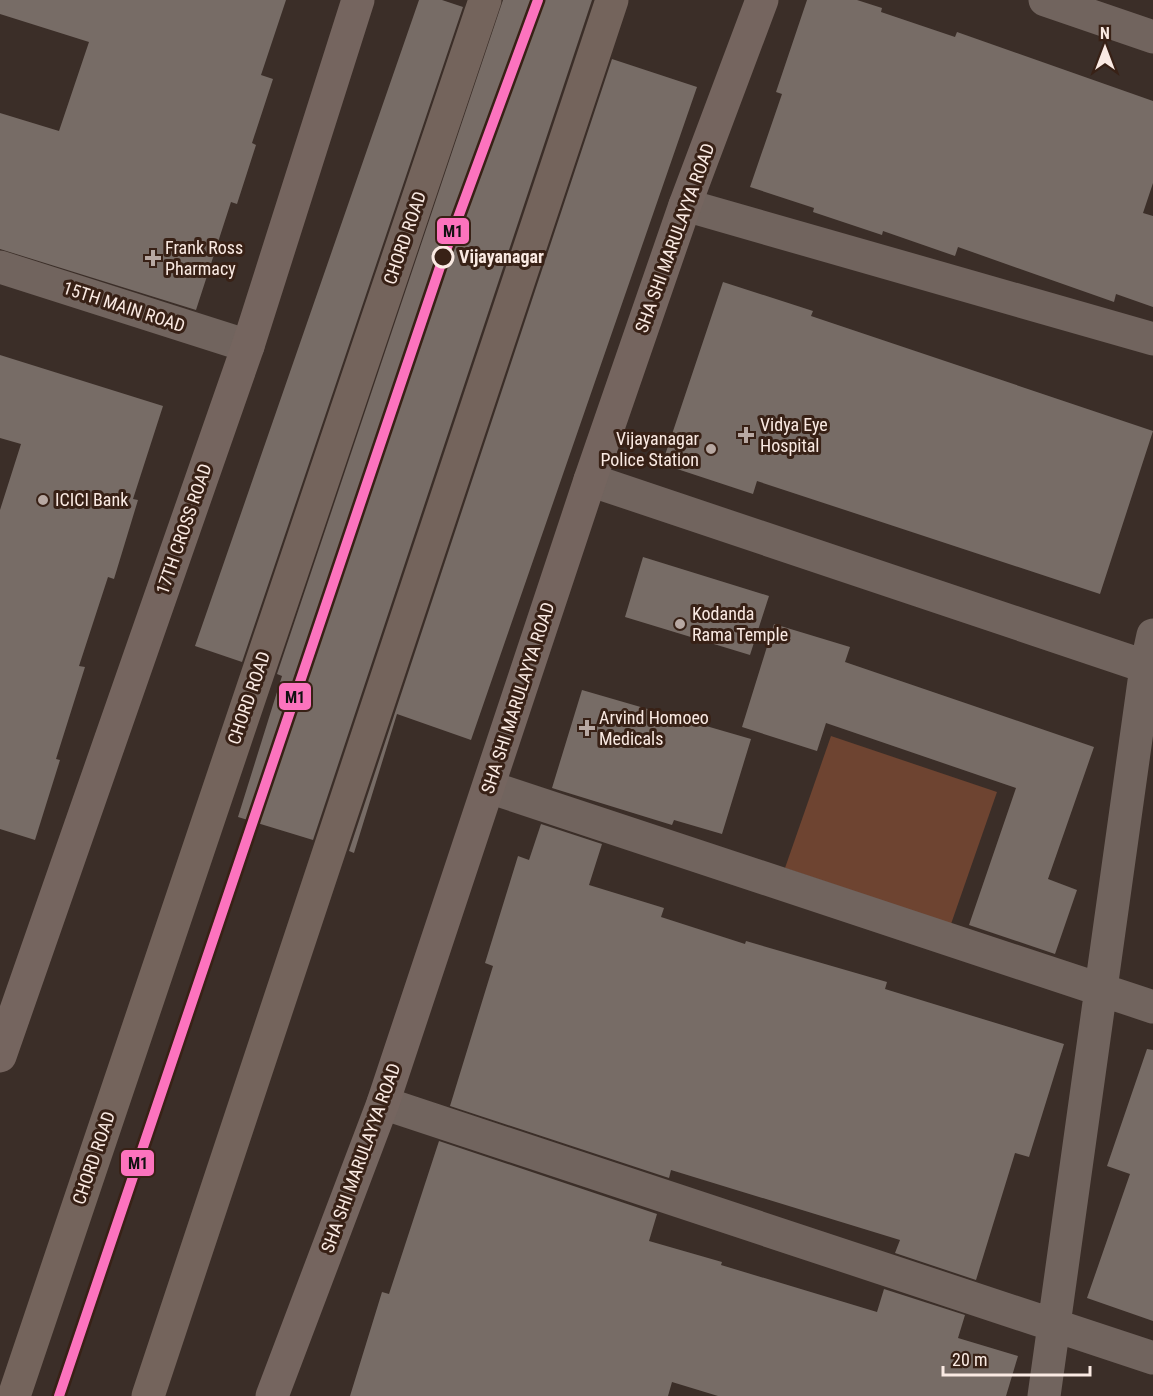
<svg xmlns="http://www.w3.org/2000/svg" width="1153" height="1396" font-family="'Roboto Condensed',sans-serif">
	<style>
		.green { fill: #6e4431 }
		.building { fill: #776c66 }
		.lines { fill: none; stroke-linecap: round; stroke-linejoin: round }
		.street { stroke: #71645e; stroke-width: 33 }
		.secondary { stroke: #75655f; stroke-width: 33 }
		.primary { stroke: #74645c; stroke-width: 33 }
		.metro-1-casing { stroke: #382116; stroke-width: 15 }
		.metro-1 { stroke: #fc73be; stroke-width: 10 }
		.stop-dot { fill: #382116; stroke: #faeae3; stroke-width: 3 }
		.poi-dot { fill: #b7a8a2; stroke: #382116; stroke-width: 2 }
		.labels { text-anchor: middle; stroke-width: 6; stroke-linejoin: round; paint-order: stroke }
		.street-label { font-size: 18px; fill: #faeae3; stroke: #382116 }
		.poi-label { font-size: 18px; fill: #faeae3; stroke: #382116; text-anchor: start }
		.stop-label { font-size: 18px; font-weight: bold; fill: #faeae3; stroke: #382116; text-anchor: start }
		.line-badge { stroke: #382116; stroke-width: 2 }
		.pale-badge-label { font-size: 16px; text-anchor: middle; font-weight: bold; fill: #111 }
	</style>
	<rect width="100%" height="100%" fill="#3b2e28"/>
	<path class="green" d="M 831,736 L 997,792 L 951,924 L 785,868 Z"/>
	<path class="building" d="M 0,0 L 286,0 L 261,75 L 273,79 L 252,143 L 256,145 L 237,204 L 231,202 L 196,310 L 0,249 L 0,113 L 59,131 L 89,42 L 0,14 Z
		M 419,0 L 442,0 L 463,7 L 242,662 L 195,646 Z
		M 503,0 L 592,0 L 313,840 L 238,817 L 282,676 L 277,674 Z
		M 807,0 L 857,0 L 882,8 L 881,12 L 955,37 L 957,32 L 1153,101 L 1153,183 L 1143,213 L 1153,216 L 1153,307 L 1116,294 L 1114,302 L 958,247 L 955,256 L 883,231 L 882,235 L 813,212 L 814,208 L 750,187 L 782,94 L 776,92 Z
		M 612,59 L 697,87 L 471,740 L 397,714 L 354,853 L 349,851 Z
		M 723,282 L 813,311 L 811,316 L 1153,431 L 1100,594 L 757,481 L 753,494 L 662,464 Z
		M 0,355 L 163,406 L 133,499 L 138,500 L 114,579 L 108,577 L 79,666 L 85,667 L 56,759 L 60,760 L 35,840 L 0,829 L 0,510 L 21,444 L 0,438 Z
		M 643,557 L 769,596 L 750,655 L 625,617 Z
		M 774,624 L 850,647 L 845,662 L 1094,747 L 1048,879 L 1077,890 L 1055,954 L 969,925 L 1016,788 L 826,723 L 817,751 L 742,727 Z
		M 582,690 L 751,739 L 722,834 L 674,820 L 672,825 L 552,788 Z
		M 541,824 L 602,844 L 589,885 L 664,908 L 661,917 L 745,944 L 746,941 L 887,982 L 885,989 L 1064,1044 L 1029,1157 L 1015,1153 L 976,1280 L 895,1253 L 900,1240 L 671,1170 L 669,1178 L 450,1106 L 493,966 L 485,963 L 518,856 L 529,860 Z
		M 1147,1049 L 1153,1050 L 1153,1321 L 1087,1298 L 1130,1174 L 1107,1166 Z
		M 439,1141 L 657,1214 L 649,1241 L 722,1262 L 721,1265 L 877,1312 L 884,1289 L 965,1315 L 958,1338 L 1018,1356 L 1006,1396 L 718,1396 L 672,1382 L 668,1396 L 350,1396 L 382,1292 L 389,1294 Z"/>
	<g class="lines">
		<path class="street" d="M 1045,0 L 1153,37
			M 685,205 L 1153,339
			M 0,267 L 248,346
			M 590,480 L 1153,669
			M 489,787 L 1153,1007
			M 383,1103 L 1153,1358
			M 1044,1396 L 1146,667 L 1153,635"/>
		<path class="secondary" d="M 0,1056 L 248,346 L 358,0
			M 272,1396 L 383,1103 L 590,480 L 685,205 L 762,0"/>
		<path class="primary" d="M 14,1396 L 485,0
			M 148,1396 L 612,0"/>
		<g class="metro-1-casing">
			<path id="metro-1" d="M 59,1396 L 441,264 L 538,0"/>
		</g>
		<use href="#metro-1" class="metro-1"/>
	</g>
	<circle class="stop-dot" cx="443" cy="257" r="10"/>
	<g class="poi-dot">
		<path d="M150 249h6v6h6v6h-6v6h-6v-6h-6v-6h6z"/>
		<path d="M743 426h6v6h6v6h-6v6h-6v-6h-6v-6h6z"/>
		<circle cx="711" cy="449" r="6"/>
		<circle cx="43" cy="500" r="6"/>
		<circle cx="680" cy="624" r="6"/>
		<path d="M584 719h6v6h6v6h-6v6h-6v-6h-6v-6h6z"/>
	</g>
	<g class="labels">
		<g class="street-label">
			<text transform="translate(405 238) rotate(-71)" y="6">CHORD ROAD</text>
			<text transform="translate(675 238) rotate(-70)" y="6">SHA SHI MARULAYYA ROAD</text>
			<text transform="translate(124 307) rotate(18)" y="6">15TH MAIN ROAD</text>
			<text transform="translate(184 529) rotate(-71)" y="6">17TH CROSS ROAD</text>
			<text transform="translate(249 698) rotate(-71)" y="6">CHORD ROAD</text>
			<text transform="translate(518 698) rotate(-72)" y="6">SHA SHI MARULAYYA ROAD</text>
			<text transform="translate(94 1158) rotate(-71)" y="6">CHORD ROAD</text>
			<text transform="translate(361 1158) rotate(-70)" y="6">SHA SHI MARULAYYA ROAD</text>
		</g>
		<g class="poi-label">
			<text x="165" y="254">Frank Ross<tspan x="165" dy="21">Pharmacy</tspan></text>
			<text x="760" y="431">Vidya Eye<tspan x="760" dy="21">Hospital</tspan></text>
			<text x="699" y="445" text-anchor="end">Vijayanagar<tspan x="699" dy="21">Police Station</tspan></text>
			<text x="55" y="506">ICICI Bank</text>
			<text x="692" y="620">Kodanda<tspan x="692" dy="21">Rama Temple</tspan></text>
			<text x="599" y="724">Arvind Homoeo<tspan x="599" dy="21">Medicals</tspan></text>
		</g>
		<g class="stop-label">
			<text x="459" y="263">Vijayanagar</text>
		</g>
	</g>
	<g class="line-badge">
		<rect x="436" y="217" width="34" height="28" rx="6" fill="#fc73be"/>
		<rect x="278" y="682" width="34" height="29" rx="6" fill="#fc73be"/>
		<rect x="120" y="1149" width="35" height="28" rx="6" fill="#fc73be"/>
	</g>
	<g class="pale-badge-label">
		<text x="453" y="237">M1</text>
		<text x="295" y="703">M1</text>
		<text x="138" y="1169">M1</text>
	</g>
	<g transform="translate(1105 48)" stroke="#382116" stroke-width="4.5" paint-order="stroke">
	<path d="M0-4.5L10 22L0 15L-10 22Z" fill="#faeae3"/>
	<text y="-9" font-size="16" font-weight="bold" text-anchor="middle" fill="#faeae3">N</text>
	</g>
	<path d="M943 1366v9h147v-9" fill="none" stroke="#faeae3" stroke-width="3"/>
	<text x="952" y="1366" font-size="18" fill="#faeae3" stroke="#382116" stroke-width="4.5" paint-order="stroke">20 m</text>
</svg>
